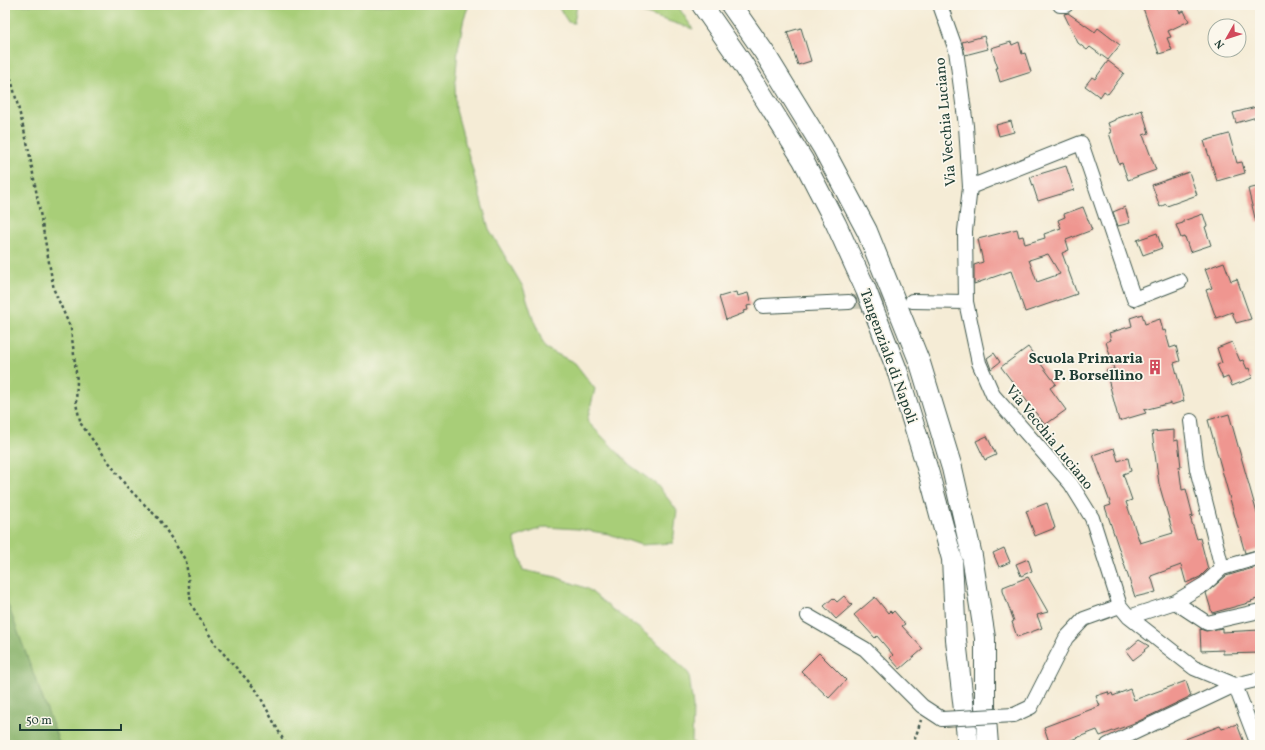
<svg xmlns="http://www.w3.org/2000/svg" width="1265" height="750" font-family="Vollkorn,serif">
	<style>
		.green { fill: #a8ce78; stroke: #648656 }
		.forest { fill: #86b168; stroke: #52774e }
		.building { fill: #ef9690; fill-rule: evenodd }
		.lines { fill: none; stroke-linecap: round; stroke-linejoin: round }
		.minor-tunnel { stroke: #cac9b6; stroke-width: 14; stroke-dasharray: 14 7; stroke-linecap: butt }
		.minor-casing { stroke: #3f574c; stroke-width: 16 }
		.highway-casing { stroke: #3f574c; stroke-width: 22 }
		.path { stroke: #3f574c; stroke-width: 2.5; stroke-dasharray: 3 3; stroke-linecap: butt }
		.minor { stroke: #fff; stroke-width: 14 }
		.highway { stroke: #fff; stroke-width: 20 }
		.minor-bridge-casing { stroke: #3f574c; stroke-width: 16; stroke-linecap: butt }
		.minor-bridge { stroke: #fff; stroke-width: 14 }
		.labels { text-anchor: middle; stroke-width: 3.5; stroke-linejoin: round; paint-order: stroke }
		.street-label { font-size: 15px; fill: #1f3d34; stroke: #fbf7ec }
		.poi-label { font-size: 15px; font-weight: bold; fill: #1f3d34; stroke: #fbf7ec; text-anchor: end }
	</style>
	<rect width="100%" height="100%" fill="#fbf7ec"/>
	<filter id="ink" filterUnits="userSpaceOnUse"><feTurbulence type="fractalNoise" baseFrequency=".025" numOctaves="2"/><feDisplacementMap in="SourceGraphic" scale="8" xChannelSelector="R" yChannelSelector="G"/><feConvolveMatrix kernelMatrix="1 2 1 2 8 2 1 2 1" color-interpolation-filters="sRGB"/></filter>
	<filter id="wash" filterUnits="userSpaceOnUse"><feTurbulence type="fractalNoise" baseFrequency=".012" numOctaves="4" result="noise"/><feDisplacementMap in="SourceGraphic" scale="16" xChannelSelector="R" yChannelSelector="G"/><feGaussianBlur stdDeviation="0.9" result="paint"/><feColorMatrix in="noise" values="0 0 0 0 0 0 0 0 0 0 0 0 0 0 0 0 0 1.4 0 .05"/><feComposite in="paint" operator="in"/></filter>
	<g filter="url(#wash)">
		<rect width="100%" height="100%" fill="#f5ecd6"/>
		<path class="green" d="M 5,5 L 469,5 L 464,18 L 458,50 L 455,83 L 456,110 L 489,229 L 523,287 L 533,318 L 545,348 L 575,363 L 595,389 L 587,421 L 630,465 L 657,485 L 677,510 L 673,543 L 641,545 L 609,534 L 578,529 L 545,527 L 514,538 L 523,570 L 556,577 L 588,589 L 613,610 L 640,629 L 666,650 L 689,674 L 693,707 L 692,741 L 696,745 L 55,745 L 5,625 Z
			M 557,5 L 577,5 L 574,23 L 568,22 Z
			M 618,5 L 677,5 L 693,29 Z"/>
		<path class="forest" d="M 5,597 L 60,745 L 5,745 Z"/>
		<g id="blocks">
			<path class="building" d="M 1142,5 L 1176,5 L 1180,13 L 1184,11 L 1189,21 L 1168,31 L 1171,37 L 1167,38 L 1172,50 L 1159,54 Z
				M 1068,13 L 1095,32 L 1098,28 L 1120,45 L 1108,60 L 1090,47 L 1087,50 L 1078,43 L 1064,14 Z
				M 801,28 L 811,61 L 798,65 L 787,32 Z
				M 984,36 L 988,49 L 965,55 L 962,42 Z
				M 1011,42 L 1012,45 L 1019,42 L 1022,54 L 1025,53 L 1031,72 L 1000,82 L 996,68 L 998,68 L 991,48 Z
				M 1108,61 L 1124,73 L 1108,94 L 1104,91 L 1100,97 L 1085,86 L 1092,77 L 1095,79 Z
				M 1260,106 L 1260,116 L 1236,123 L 1233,113 Z
				M 1142,110 L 1149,133 L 1143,135 L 1156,170 L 1128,180 L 1122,163 L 1119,164 L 1109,133 L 1111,132 L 1108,123 L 1115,120 L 1115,119 Z
				M 1011,121 L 1014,132 L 999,136 L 996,125 Z
				M 1229,134 L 1237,163 L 1242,162 L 1245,173 L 1217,181 L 1204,141 Z
				M 1066,166 L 1074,190 L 1038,201 L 1030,177 Z
				M 1189,172 L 1197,195 L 1167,206 L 1166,204 L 1160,207 L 1152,185 Z
				M 1260,186 L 1260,221 L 1256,222 L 1248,189 Z
				M 1083,207 L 1092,230 L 1066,240 L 1069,250 L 1062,253 L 1077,294 L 1025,312 L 1011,271 L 974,284 L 974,265 L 983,262 L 978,239 L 1017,229 L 1019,237 L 1023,236 L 1025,244 L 1045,238 L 1044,234 L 1061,228 L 1058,220 L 1065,217 L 1064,214 ZM 1048,254 L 1060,274 L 1037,282 L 1029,260 Z
				M 1125,207 L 1130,223 L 1118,226 L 1113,212 Z
				M 1203,214 L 1207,226 L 1205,227 L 1211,245 L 1190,252 L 1185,237 L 1181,238 L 1176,225 L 1183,223 L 1183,221 Z
				M 1157,233 L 1162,248 L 1143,255 L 1137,240 Z
				M 1224,262 L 1231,281 L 1237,279 L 1251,319 L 1236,323 L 1232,312 L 1216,318 L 1206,290 L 1212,288 L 1205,269 Z
				M 736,292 L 737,296 L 748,293 L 751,305 L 747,306 L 748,310 L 743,311 L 744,313 L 726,320 L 719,297 Z
				M 1142,314 L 1145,324 L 1160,319 L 1163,331 L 1165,330 L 1170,348 L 1176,346 L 1180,361 L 1174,363 L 1184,401 L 1171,405 L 1171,403 L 1144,410 L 1146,413 L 1119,421 L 1106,371 L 1114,369 L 1106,342 L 1111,340 L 1109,333 L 1132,326 L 1130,318 Z
				M 1232,342 L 1240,361 L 1243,360 L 1247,369 L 1249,368 L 1252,378 L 1232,386 L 1228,377 L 1223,379 L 1217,365 L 1222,363 L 1217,348 Z
				M 1028,347 L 1056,384 L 1050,388 L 1066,410 L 1045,425 L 1001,367 Z
				M 994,353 L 1000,362 L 991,369 L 987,358 Z
				M 1229,414 L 1260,524 L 1260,549 L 1245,553 L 1208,420 Z
				M 1174,430 L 1174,441 L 1178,440 L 1181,467 L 1179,467 L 1182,490 L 1186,489 L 1193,516 L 1190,517 L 1197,539 L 1200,538 L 1208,569 L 1200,577 L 1186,583 L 1181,565 L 1151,576 L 1156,592 L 1135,597 L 1105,507 L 1111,505 L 1093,455 L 1114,448 L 1118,461 L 1128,458 L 1131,471 L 1123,474 L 1132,500 L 1126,502 L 1140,543 L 1173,533 L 1159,484 L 1152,432 Z
				M 987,436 L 996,455 L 985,460 L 976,441 Z
				M 1047,503 L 1055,528 L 1035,536 L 1026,511 Z
				M 1004,548 L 1010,562 L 999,567 L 993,553 Z
				M 1028,559 L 1032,571 L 1021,576 L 1016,564 Z
				M 1260,566 L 1260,598 L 1251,601 L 1252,602 L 1212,613 L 1206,593 L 1226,576 Z
				M 1028,577 L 1048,612 L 1037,615 L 1042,628 L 1017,637 L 1012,622 L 1014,621 L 1003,591 L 1003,587 Z
				M 844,596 L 852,605 L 836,619 L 824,606 L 833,598 L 837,602 Z
				M 875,597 L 888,613 L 890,611 L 892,613 L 894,611 L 905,624 L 902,626 L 923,649 L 900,669 L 890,658 L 893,655 L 877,636 L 875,638 L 854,615 Z
				M 1222,628 L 1222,632 L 1260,630 L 1260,653 L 1223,654 L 1223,650 L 1201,651 L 1200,629 L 1206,631 Z
				M 1139,640 L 1149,646 L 1144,650 L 1145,651 L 1133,660 L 1126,651 Z
				M 819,653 L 846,680 L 829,698 L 801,671 Z
				M 1186,681 L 1191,696 L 1137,722 L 1100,736 L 1097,730 L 1058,745 L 1050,745 L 1044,727 L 1100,706 L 1096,696 L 1108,692 L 1109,695 L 1112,693 L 1113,696 L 1130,689 L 1134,700 Z
				M 1237,724 L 1245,745 L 1172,745 L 1172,744 L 1220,726 L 1222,729 Z"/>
		</g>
	</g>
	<g filter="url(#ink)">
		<use href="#blocks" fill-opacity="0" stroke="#3f574c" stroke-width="1"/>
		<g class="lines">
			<path class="minor-tunnel" d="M 849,302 L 904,301"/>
			<g class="minor-casing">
				<path id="minor" d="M 940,5 L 956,50 L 966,126 L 970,187 L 965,231 L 966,302 L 979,363 L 993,395 L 1071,484 L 1092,518 L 1120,606 L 1129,617 L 1194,668 L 1235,685 L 1258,745
					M 1060,5 L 1066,5
					M 970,187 L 1081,143 L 1134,299 L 1180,281
					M 912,301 L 966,302
					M 763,306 L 849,302
					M 1191,421 L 1197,469 L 1222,568
					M 1175,602 L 1207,623 L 1260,611
					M 808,616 L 865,649 L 922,706 L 942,719
					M 1129,617 L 1175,602 L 1205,584 L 1222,568 L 1260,557
					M 1014,715 L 1031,707 L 1066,638 L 1084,619 L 1120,606
					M 1108,745 L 1235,685 L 1260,679"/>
			</g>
			<g class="highway-casing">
				<path id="highway" d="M 702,5 L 743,64 L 803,160 L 836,224 L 866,290 L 897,370 L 929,474 L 952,559 L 956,640 L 968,745
					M 731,5 L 764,52 L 823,148 L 867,231 L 920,363 L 952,468 L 972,556 L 985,638 L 985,706 L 988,745"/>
			</g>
			<path class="path" d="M 5,55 L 28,146 L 54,290 L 71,329 L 77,381 L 76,404 L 81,424 L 127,487 L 159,519 L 186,561 L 191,604 L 215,644 L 257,691 L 286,745
				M 913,745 L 921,720"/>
			<use href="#minor" class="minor"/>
			<use href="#highway" class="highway"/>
			<g class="minor-bridge-casing">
				<path id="minor-bridge" d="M 942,719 L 1014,715"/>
			</g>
			<use href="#minor-bridge" class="minor-bridge"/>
		</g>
	</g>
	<defs>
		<g id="building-bare" transform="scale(1.2)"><path d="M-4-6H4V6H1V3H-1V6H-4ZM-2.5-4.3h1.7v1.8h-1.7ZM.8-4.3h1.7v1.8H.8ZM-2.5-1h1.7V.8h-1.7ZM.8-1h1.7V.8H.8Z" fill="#d1495b" stroke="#fbf7ec" stroke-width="2.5" paint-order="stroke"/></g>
	</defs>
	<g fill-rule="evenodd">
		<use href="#building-bare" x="1155" y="367"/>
	</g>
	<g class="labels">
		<g class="street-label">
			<text transform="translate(945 122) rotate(-95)" y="5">Via Vecchia Luciano</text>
			<text transform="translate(889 356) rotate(70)" y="5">Tangenziale di Napoli</text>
			<text transform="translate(1050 437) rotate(51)" y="5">Via Vecchia Luciano</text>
		</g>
		<g class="poi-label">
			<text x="1143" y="363">Scuola Primaria<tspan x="1143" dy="17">P. Borsellino</tspan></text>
		</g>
	</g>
	<rect width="1265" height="750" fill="none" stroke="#fbf7ec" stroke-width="20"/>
	<g transform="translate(1227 38) rotate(231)"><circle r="19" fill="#fbf7ec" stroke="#a3ada2"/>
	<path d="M0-3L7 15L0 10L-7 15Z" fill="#d1495b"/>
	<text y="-6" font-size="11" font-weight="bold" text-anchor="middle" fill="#1f3d34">N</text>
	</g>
	<path d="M20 724v6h101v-6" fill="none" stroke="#1f3d34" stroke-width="2"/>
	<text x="26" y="724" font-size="12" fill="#1f3d34" stroke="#fbf7ec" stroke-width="3" paint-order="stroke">50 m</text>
</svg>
